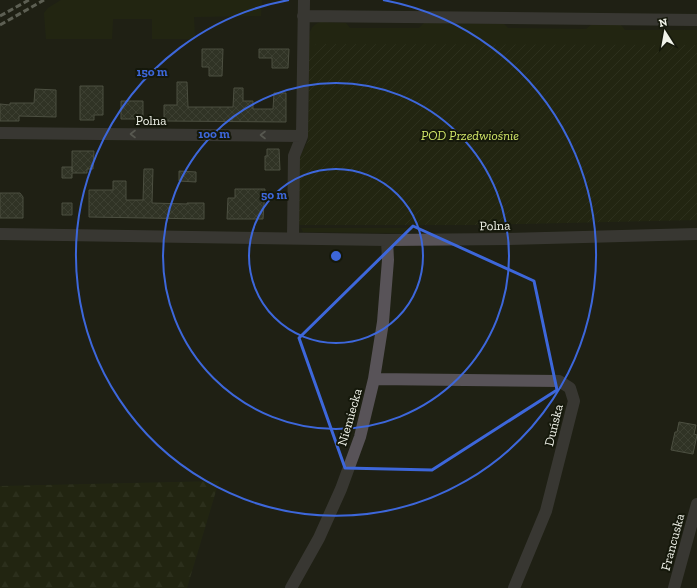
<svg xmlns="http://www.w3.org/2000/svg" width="697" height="588" font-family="'Zilla Slab',serif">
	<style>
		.grass { fill: #272c0f }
		.forest { fill: url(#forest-firs) }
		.garden { fill: url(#garden-furrows) }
		.building { fill: url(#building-cross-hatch); stroke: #838777 }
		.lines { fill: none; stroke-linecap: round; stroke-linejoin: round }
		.minor { stroke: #585358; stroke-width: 12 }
		.rail { stroke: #a9aba1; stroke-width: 3; stroke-dasharray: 6 3; stroke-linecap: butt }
		.oneway { stroke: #9c9b99 }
		.marked { fill: none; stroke: #3d67db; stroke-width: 3; stroke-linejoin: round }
		.ring { fill: none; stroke: #3d67db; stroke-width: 2 }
		.labels { text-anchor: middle; stroke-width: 4; stroke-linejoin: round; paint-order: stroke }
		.street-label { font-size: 13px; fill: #f0f2e9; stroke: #15180b }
		.park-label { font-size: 13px; font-style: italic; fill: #d3e869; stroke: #15180b }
		.centre { fill: #3d67db; stroke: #15180b; stroke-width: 2 }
		.ring-label { font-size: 12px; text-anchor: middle; font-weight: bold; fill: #3d67db; stroke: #15180b; stroke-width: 4; stroke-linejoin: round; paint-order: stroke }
	</style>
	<defs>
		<pattern id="forest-firs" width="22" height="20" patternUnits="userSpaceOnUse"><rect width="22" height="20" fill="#272c0f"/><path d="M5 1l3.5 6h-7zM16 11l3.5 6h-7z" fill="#3c4126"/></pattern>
		<pattern id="garden-furrows" width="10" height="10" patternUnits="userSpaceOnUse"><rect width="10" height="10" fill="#272c0f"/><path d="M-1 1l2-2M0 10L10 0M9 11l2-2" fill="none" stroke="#3c4126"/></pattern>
		<pattern id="building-cross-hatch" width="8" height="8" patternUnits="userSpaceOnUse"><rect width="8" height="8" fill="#45493a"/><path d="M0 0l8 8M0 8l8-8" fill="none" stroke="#606456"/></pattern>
	</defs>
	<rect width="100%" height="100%" fill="#1f2114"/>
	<path class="grass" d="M 61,0 L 262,0 L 261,16 L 194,17 L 195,39 L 152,39 L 152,19 L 113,19 L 112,39 L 46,39 L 44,13 L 48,8 Z
		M 321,22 L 346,23 L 350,28 L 419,28 L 424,23 L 504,24 L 508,28 L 586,29 L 591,25 L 621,25 L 625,30 L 697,30 L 697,45 L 524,45 L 309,54 C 309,41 306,26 321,22 Z
		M 301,228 L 408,228 L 403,233 L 303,232 Z"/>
	<path class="forest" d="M 219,481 L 187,588 L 0,588 L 0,486 Z"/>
	<path class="garden" d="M 316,44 L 697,45 L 697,220 L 471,225 L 300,225 L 297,223 L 300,156 L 308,141 L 309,54 Z"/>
	<path class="building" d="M 202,49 L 223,49 L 222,76 L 209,76 L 209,67 L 202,67 Z
		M 259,49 L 289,49 L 288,68 L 272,68 L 272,58 L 259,58 Z
		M 177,82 L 187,82 L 188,107 L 233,107 L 234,88 L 243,88 L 243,101 L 253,101 L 253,109 L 273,109 L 274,93 L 286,93 L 286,122 L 164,121 L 164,105 L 177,105 Z
		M 80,86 L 103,86 L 103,115 L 94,115 L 94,120 L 80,120 Z
		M 35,89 L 56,90 L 56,117 L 19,116 L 19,121 L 0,121 L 0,104 L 10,105 L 10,103 L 34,103 Z
		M 121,101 L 143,101 L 143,119 L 121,119 Z
		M 267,149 L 279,149 L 280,170 L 265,170 L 265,156 L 267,156 Z
		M 72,151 L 94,151 L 93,169 L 87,169 L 87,173 L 72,173 L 72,178 L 62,178 L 62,167 L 72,167 L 72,172 Z
		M 144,169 L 153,169 L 152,203 L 187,204 L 187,203 L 204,203 L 204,219 L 89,217 L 89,190 L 113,190 L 113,181 L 126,181 L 126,200 L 143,200 Z
		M 179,171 L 196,172 L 196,182 L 179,181 Z
		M 235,189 L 265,189 L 263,219 L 227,219 L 228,198 L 235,198 Z
		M 0,193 L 20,193 L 23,197 L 23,218 L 0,218 Z
		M 62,203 L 72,203 L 72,215 L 62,215 Z
		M 679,422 L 696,425 L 694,434 L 697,435 L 693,454 L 671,450 L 675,432 L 677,432 Z"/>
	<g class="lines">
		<path class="minor" d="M 303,16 L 697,20
			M 0,133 L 302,136
			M 0,234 L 387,240 L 508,239 L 697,234
			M 293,238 L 294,156 L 302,136 L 304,0
			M 374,379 L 559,381 L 570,388 L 574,401 L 546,511 L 514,588
			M 291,588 L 319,538 L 341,489 L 360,437 L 374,379 L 383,322 L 388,260 L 387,240
			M 674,588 L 697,504"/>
		<path class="rail" d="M 0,16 L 29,0
			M 0,25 L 44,0"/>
	</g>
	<defs><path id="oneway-chevron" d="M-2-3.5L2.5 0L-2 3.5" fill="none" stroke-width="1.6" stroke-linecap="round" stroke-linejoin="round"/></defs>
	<g class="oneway">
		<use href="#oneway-chevron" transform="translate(133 134) rotate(-180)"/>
		<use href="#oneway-chevron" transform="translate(263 135) rotate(-180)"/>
	</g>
	<path d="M0 0H697V588H0ZM 413,226 L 534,281 L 557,390 L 432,470 L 345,468 L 299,338 Z" fill="#1f2114" fill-opacity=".55" fill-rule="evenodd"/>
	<path class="marked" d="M 413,226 L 534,281 L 557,390 L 432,470 L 345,468 L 299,338 Z"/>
	<g class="ring">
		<circle cx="336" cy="256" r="87"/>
		<circle cx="336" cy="256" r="173"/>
		<path d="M383 0A260 260 0 1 1 289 0"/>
	</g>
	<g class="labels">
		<g class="street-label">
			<text x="151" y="125">Polna</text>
			<text transform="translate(495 225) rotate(-1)" y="5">Polna</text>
			<text transform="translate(349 417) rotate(-74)" y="5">Niemiecka</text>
			<text transform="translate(553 425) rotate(-76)" y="5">Duńska</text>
			<text transform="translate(672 542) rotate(-75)" y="5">Francuska</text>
		</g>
		<g class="park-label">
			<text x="470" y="140">POD Przedwiośnie</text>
		</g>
	</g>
	<circle cx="336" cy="256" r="6" class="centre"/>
	<g class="ring-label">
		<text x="152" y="76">150 m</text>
		<text x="214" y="138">100 m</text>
		<text x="274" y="199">50 m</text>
	</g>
	<g transform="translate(665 32) rotate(349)" stroke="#15180b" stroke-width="3" paint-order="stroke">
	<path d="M0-3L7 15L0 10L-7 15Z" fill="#f0f2e9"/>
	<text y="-6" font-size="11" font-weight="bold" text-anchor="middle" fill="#f0f2e9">N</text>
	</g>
</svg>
